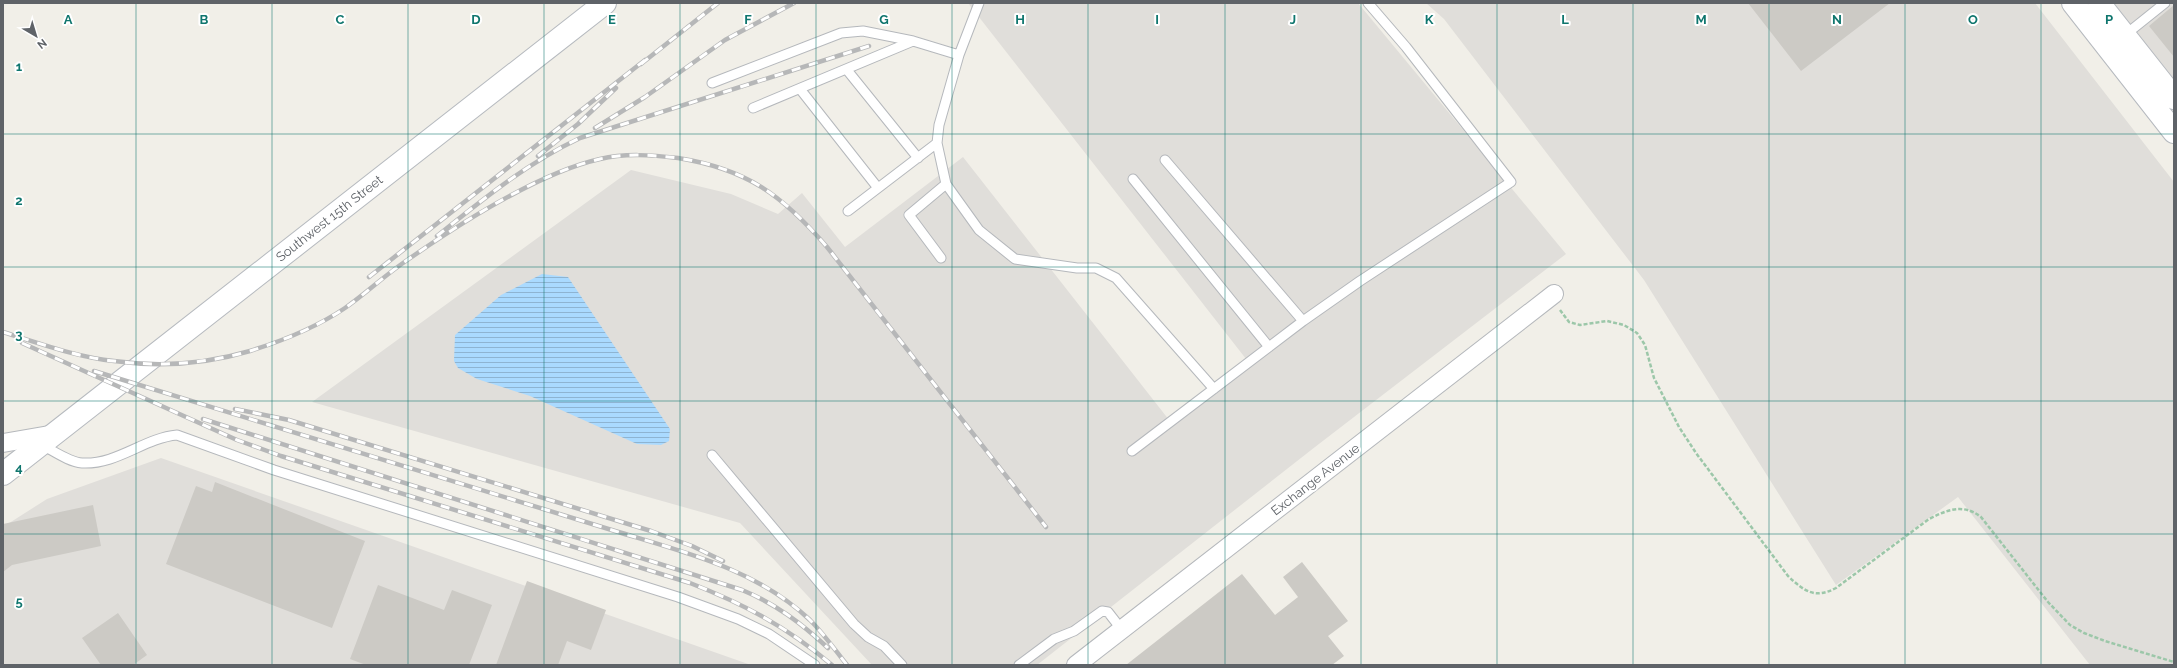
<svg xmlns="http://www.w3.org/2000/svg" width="2177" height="668" font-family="Raleway,sans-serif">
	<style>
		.industrial { fill: #e0deda }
		.water { fill: url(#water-rules) }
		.building { fill: #cccac5 }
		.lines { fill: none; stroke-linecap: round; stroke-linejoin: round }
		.service-casing { stroke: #b5b8bc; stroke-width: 11 }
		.minor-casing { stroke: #b5b8bc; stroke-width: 20 }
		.secondary-casing { stroke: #b6babf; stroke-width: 24 }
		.path { stroke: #9cc7a9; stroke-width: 2.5; stroke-dasharray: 4 2; stroke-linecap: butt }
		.service { stroke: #fff; stroke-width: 9 }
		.minor { stroke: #fff; stroke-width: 18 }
		.secondary { stroke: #fff; stroke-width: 22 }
		.rail-casing { stroke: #b6b7b8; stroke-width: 4.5 }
		.rail { stroke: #fff; stroke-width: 3; stroke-dasharray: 9; stroke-linecap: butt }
		.grid { fill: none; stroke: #0f766e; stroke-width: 1; stroke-opacity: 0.55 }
		.labels { text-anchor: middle; stroke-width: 4; stroke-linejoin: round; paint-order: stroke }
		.street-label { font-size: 13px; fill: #5f6368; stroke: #fff }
		.grid-label { font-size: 13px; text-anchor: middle; font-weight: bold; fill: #0f766e; stroke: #fff; stroke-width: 4; stroke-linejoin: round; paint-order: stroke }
	</style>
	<defs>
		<pattern id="water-rules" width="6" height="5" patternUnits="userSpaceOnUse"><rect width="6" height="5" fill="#aadaff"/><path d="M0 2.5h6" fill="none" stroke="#8eb4d2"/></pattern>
	</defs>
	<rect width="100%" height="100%" fill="#f1efe8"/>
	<path class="industrial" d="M 968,3 L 1358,3 L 1566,254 L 1315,447 L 1037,665 L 872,665 L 740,523 L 312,402 L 631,170 L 731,194 L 778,214 L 802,193 L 845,247 L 963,157 L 1173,425 L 1250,364 Z
		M 1426,3 L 2035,3 L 2174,182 L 2174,665 L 2090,665 L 1958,497 L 1836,585 L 1644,280 L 1444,19 Z
		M 2113,3 L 2174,3 L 2174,79 Z
		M 161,458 L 751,665 L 3,665 L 3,527 L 47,499 Z"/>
	<path class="water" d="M 542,274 L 568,277 L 670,429 L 669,441 L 661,445 L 637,444 L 530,396 L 477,379 L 458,368 L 454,361 L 455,335 L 501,295 Z"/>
	<path class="building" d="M 1748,3 L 1890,3 L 1801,71 Z
		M 2174,5 L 2174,57 L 2149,26 Z
		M 215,482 L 365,541 L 332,628 L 166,564 L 196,486 L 212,492 Z
		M 93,505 L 101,546 L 12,565 L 3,572 L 3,524 Z
		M 1302,562 L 1348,621 L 1328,636 L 1344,656 L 1332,665 L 1126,665 L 1242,574 L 1275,615 L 1298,597 L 1283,577 Z
		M 527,581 L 606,610 L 591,650 L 567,641 L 558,665 L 496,665 Z
		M 378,585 L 444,610 L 452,590 L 492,605 L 469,665 L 366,665 L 350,659 Z
		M 118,613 L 147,655 L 133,665 L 101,665 L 82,638 Z"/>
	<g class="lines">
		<g class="service-casing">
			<path id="service" d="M 979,3 L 959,55 L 939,125 L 937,143 L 946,184 L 979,230 L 1015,259 L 1077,268 L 1096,268 L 1116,278 L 1214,389
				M 2125,35 L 2165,3
				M 847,70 L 918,158
				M 712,83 L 841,33 L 863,31 L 913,41 L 959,55
				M 800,89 L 878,188
				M 753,108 L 913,41
				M 1165,160 L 1303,321
				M 1133,179 L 1269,347
				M 848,211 L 937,143
				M 941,258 L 909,215 L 946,184
				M 42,445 C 54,451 69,462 82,463 C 117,465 144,438 177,435 L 274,470 L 678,597 L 738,619 L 769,634 L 815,665
				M 1132,451 L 1303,321 L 1360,281 L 1511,182 L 1406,47 L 1368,3
				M 712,455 L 854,624 L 868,637 L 884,646 L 902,665
				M 1019,665 L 1054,639 L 1074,631 L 1102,611 L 1108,612 L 1122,630"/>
		</g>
		<g class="minor-casing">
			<path id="minor" d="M 3,443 L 55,434
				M 1076,665 L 1554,294"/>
		</g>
		<g class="secondary-casing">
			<path id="secondary" d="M 2073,3 L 2174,132
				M 2099,3 L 2174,98
				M 3,474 L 605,3"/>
		</g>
		<path class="path" d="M 1560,310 L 1569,322 L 1580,325 L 1607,321 L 1624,325 L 1637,333 L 1645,345 L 1654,378 L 1679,427 L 1696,453 L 1788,576 C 1805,592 1815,599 1836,588 L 1929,519 C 1947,510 1963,503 1981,517 L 2048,602 L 2070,625 L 2084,633 L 2105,641 L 2174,662"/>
		<use href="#service" class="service"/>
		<use href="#minor" class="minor"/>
		<use href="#secondary" class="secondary"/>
		<g class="rail-casing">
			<path id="rail" d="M 641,64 L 718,3
				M 595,128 L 645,97 L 725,40 L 794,3
				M 538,156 L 578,124 L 616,88
				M 437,236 C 482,200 527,163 580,138 L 869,46
				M 369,277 L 645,60
				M 3,332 C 39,343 76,357 114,361 C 158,367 206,364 250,351 C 282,341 317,327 345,308 C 365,294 383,277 403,263 C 456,226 537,173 600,159 C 625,153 652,155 678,158 C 747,169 782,195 827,247 L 1046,527
				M 22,343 L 237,440 L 281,456 L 690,583 C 744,604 787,627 832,665
				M 94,371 L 615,531 C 684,552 756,569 810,620 C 824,634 835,650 847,665
				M 235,409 L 289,420 L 651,531 L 692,546 L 723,561
				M 203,419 L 742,590 C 776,604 801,623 828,648"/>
		</g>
		<use href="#rail" class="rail"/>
	</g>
	<path class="grid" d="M 136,3 L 136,665M 272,3 L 272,665M 408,3 L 408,665M 544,3 L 544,665M 680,3 L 680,665M 816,3 L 816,665M 952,3 L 952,665M 1088,3 L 1088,665M 1225,3 L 1225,665M 1361,3 L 1361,665M 1497,3 L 1497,665M 1633,3 L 1633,665M 1769,3 L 1769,665M 1905,3 L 1905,665M 2041,3 L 2041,665M 3,134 L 2174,134M 3,267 L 2174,267M 3,401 L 2174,401M 3,534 L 2174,534"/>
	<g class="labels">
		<g class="street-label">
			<text transform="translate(329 218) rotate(-38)" y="5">Southwest 15th Street</text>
			<text transform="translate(1315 479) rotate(-38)" y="5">Exchange Avenue</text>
		</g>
	</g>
	<g class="grid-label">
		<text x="68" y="24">A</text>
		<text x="204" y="24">B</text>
		<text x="340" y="24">C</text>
		<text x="476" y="24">D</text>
		<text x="612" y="24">E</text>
		<text x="748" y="24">F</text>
		<text x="884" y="24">G</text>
		<text x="1020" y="24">H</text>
		<text x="1157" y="24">I</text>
		<text x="1293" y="24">J</text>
		<text x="1429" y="24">K</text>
		<text x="1565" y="24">L</text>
		<text x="1701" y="24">M</text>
		<text x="1837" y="24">N</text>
		<text x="1973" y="24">O</text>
		<text x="2109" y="24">P</text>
		<text x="19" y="71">1</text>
		<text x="19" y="205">2</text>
		<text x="19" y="339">3</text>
		<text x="19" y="472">4</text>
		<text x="19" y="606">5</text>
	</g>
	<rect width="2177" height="668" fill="none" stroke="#5f6368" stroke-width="8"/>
	<g transform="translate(36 36) rotate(142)" stroke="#ffffff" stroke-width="3" paint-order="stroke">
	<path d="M0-3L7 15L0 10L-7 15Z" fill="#5f6368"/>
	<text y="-6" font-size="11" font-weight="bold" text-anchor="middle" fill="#5f6368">N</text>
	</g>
</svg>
